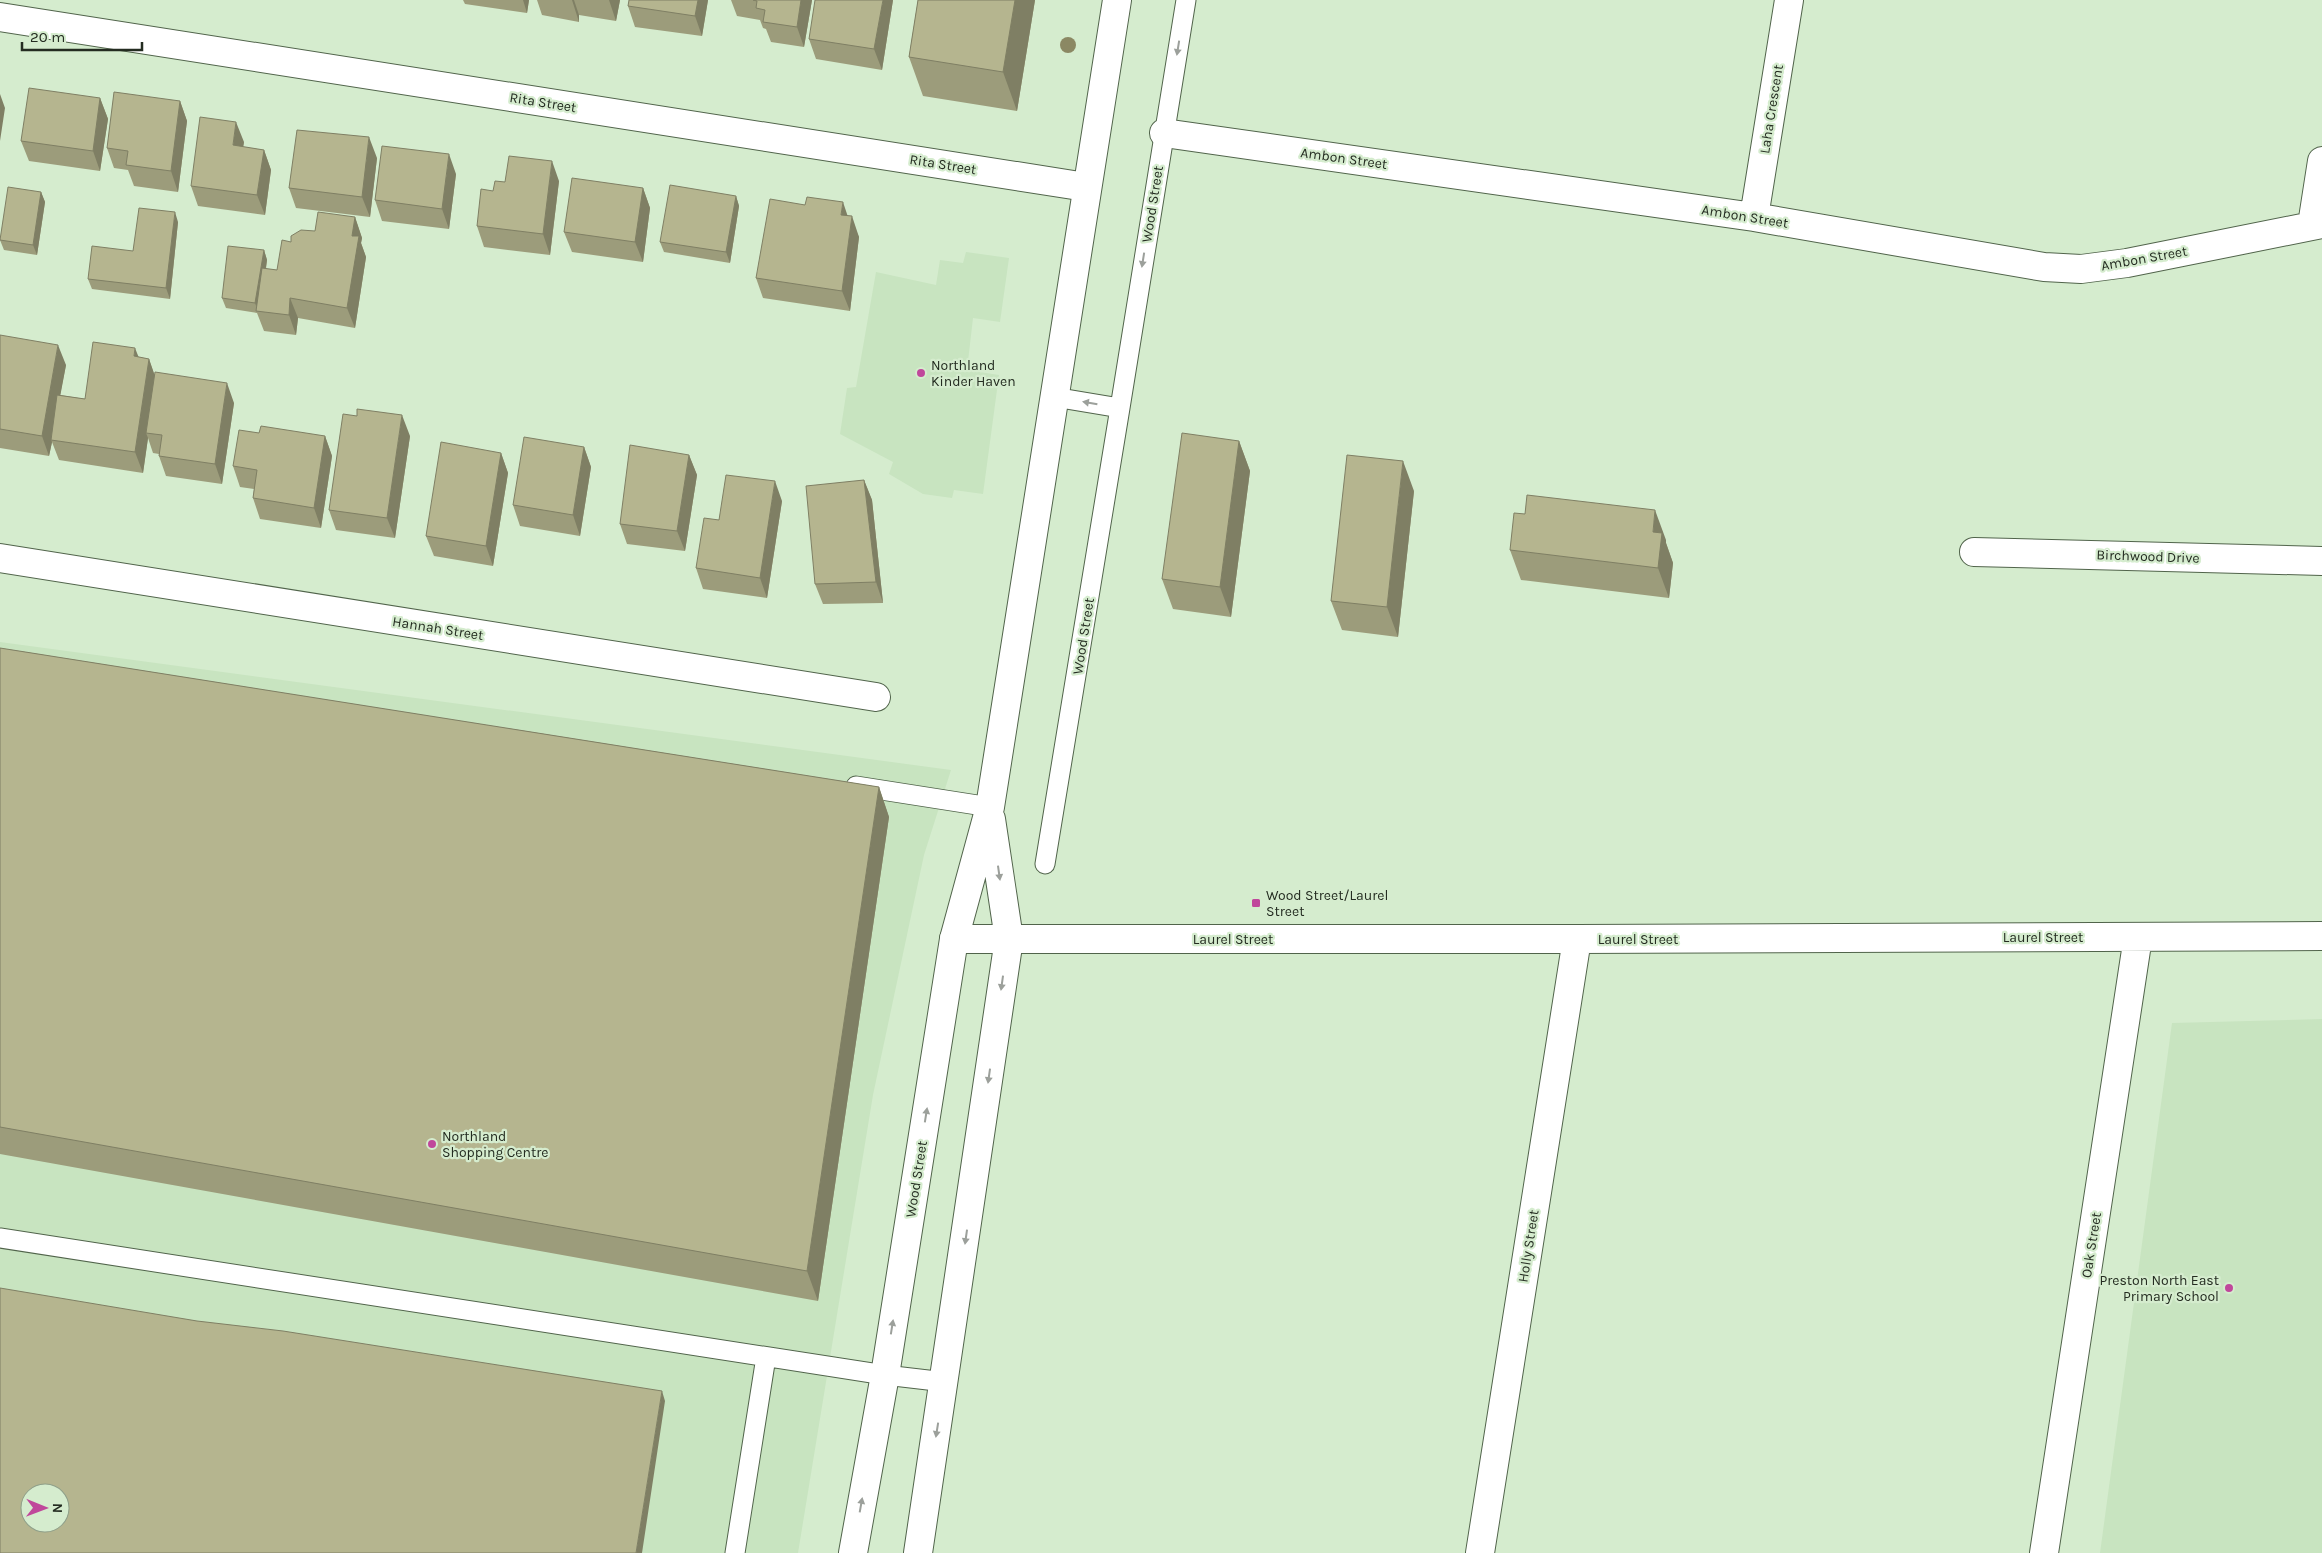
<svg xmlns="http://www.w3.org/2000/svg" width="2322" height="1553" font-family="Karla,sans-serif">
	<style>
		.built { fill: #c8e4c0; fill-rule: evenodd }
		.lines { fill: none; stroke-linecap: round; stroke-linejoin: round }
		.service-casing { stroke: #51644b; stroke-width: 21 }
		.minor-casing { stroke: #51644b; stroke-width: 30 }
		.tertiary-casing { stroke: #51644b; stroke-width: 30 }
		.service { stroke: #fff; stroke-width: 19 }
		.minor { stroke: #fff; stroke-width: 28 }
		.tertiary { stroke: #fff; stroke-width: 28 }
		.tree { fill: #8b8863 }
		.wall { fill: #9c9c7b }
		.shaded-wall { fill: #7f7f64 }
		.building { fill: #b5b58f; stroke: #7f7f64; fill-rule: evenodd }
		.oneway { fill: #9ca09b }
		.poi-dot { fill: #c0479b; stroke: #d5ecce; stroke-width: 2 }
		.labels { text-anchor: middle; stroke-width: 4.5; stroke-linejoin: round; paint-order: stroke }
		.street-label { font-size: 14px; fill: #242c21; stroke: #d5ecce }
		.poi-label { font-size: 14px; fill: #242c21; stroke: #d5ecce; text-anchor: start }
	</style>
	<rect width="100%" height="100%" fill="#d5ecce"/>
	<path class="built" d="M 966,252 L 1009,258 L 1000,322 L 973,318 L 967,370 L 999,375 L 983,494 L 954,490 L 952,498 L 923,494 L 889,474 L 893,462 L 840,434 L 847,388 L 856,387 L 876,272 L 936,285 L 940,260 L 963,263 Z
		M 0,642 L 951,770 L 924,855 L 873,1095 L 798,1553 L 0,1553 ZM 30,1493 L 60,1493 L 60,1523 L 30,1523 Z
		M 2322,1019 L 2322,1553 L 2100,1553 L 2172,1023 Z"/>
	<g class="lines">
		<g class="service-casing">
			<path id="service" d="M 1054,397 L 1120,408 L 1186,0
				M 856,786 L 990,807
				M 1045,864 L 1120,408
				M 0,1238 L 885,1375 L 945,1382
				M 735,1553 L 766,1357"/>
		</g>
		<g class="minor-casing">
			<path id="minor" d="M 0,17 L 1086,187
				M 1164,133 L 1754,217 L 2044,267 L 2081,269 L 2127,263 L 2322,224
				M 1754,217 L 1789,0
				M 2312,225 L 2322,161
				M 1974,552 L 2322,561
				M 0,558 L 876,697
				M 954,939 L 1577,939 L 2322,936
				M 1480,1553 L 1577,939
				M 2044,1553 L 2138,937"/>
		</g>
		<g class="tertiary-casing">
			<path id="tertiary" d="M 853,1553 L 885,1375 L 954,939 L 990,807 L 1117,0
				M 918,1553 L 1009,939 L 991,819"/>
		</g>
		<use href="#service" class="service"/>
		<use href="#minor" class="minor"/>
		<use href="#tertiary" class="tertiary"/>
	</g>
	<circle class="tree" cx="1068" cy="45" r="8"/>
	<path class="wall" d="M 463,0 L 529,0 L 527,13 L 465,4 Z
		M 537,0 L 620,0 L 616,21 L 579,15 L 579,22 L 542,15 Z
		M 708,0 L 702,36 L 635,27 L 628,6 Z
		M 731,0 L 812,0 L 804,47 L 771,42 L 766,29 L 763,28 L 760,20 L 737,16 Z
		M 893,0 L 882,70 L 816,59 L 809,39 Z
		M 918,0 L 1035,0 L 1017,111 L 923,96 L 909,57 Z
		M 100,98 L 108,119 L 100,171 L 29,161 L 21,141 Z
		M 180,101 L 187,121 L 178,192 L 134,186 L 128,170 L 114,168 L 107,148 Z
		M 244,142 L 243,147 L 264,150 L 271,170 L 265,215 L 198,206 L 191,186 Z
		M 377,158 L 370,217 L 296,208 L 289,188 Z
		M 456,174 L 449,229 L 382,221 L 375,200 Z
		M 559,181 L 550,255 L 484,247 L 477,226 L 493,191 L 505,182 Z
		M 643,188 L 650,208 L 643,262 L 572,252 L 564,232 Z
		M 41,192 L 45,202 L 37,255 L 4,250 L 0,240 Z
		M 736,196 L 739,206 L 730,263 L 664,252 L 660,242 Z
		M 848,216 L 859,237 L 850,311 L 763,298 L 756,278 Z
		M 355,217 L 362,238 L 361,243 L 366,257 L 355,328 L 298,318 L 296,335 L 264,331 L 257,313 L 226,308 L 222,298 L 264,250 L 267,260 L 266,269 L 277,270 L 291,242 L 315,231 Z
		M 178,222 L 170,299 L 92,289 L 88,279 L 133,251 Z
		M 0,335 L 66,365 L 60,395 L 85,399 L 139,357 L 149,359 L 154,374 L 234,403 L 222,484 L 166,476 L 159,456 L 159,454 L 153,453 L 148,438 L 143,473 L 59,460 L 52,442 L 49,456 L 0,448 Z
		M 259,433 L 325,436 L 332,456 L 321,528 L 260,519 L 253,498 L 254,489 L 240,487 L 233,466 Z
		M 410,436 L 395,538 L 336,530 L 329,510 Z
		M 1239,441 L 1250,471 L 1231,617 L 1173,609 L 1162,579 Z
		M 584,447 L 591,467 L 580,536 L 520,526 L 513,505 Z
		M 501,453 L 508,473 L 493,566 L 434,556 L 426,536 Z
		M 689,455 L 697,475 L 685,551 L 627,544 L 620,524 Z
		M 864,480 L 872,500 L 883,603 L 823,604 L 815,584 Z
		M 1414,491 L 1398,637 L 1342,630 L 1331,601 Z
		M 782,501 L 767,598 L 703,589 L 696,568 L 719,520 Z
		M 1666,540 L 1666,543 L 1673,563 L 1669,598 L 1521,580 L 1510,550 Z
		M 0,648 L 879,787 L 889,817 L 818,1301 L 0,1154 Z"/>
	<path class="shaded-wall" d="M 523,0 L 529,0 L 527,13 Z
		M 572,0 L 574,0 L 579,15 L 579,22 Z
		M 609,0 L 620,0 L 616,21 Z
		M 698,0 L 708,0 L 702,36 L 695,16 Z
		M 801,0 L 812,0 L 804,47 L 797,27 Z
		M 883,0 L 893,0 L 882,70 L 874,49 Z
		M 1015,0 L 1035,0 L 1017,111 L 1003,72 Z
		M 0,94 L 5,108 L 0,141 Z
		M 100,98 L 108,119 L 100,171 L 93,151 Z
		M 180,101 L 187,121 L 178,192 L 171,171 Z
		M 236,122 L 244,142 L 240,165 L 233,145 Z
		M 369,137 L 377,158 L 370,217 L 362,197 Z
		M 264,150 L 271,170 L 265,215 L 257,195 Z
		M 449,154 L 456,174 L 449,229 L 442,209 Z
		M 552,161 L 559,181 L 550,255 L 543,234 Z
		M 643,188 L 650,208 L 643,262 L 635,242 Z
		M 41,192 L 45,202 L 37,255 L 33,245 Z
		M 736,196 L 739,206 L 730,263 L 726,252 Z
		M 843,202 L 850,223 L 841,215 Z
		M 175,212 L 178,222 L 170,299 L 166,288 Z
		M 852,216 L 859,237 L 850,311 L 842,291 Z
		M 355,217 L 362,238 L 361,243 L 366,257 L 355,328 L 347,308 L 352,236 Z
		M 264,250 L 267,260 L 259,311 L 258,311 L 255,303 Z
		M 290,298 L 298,318 L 296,335 L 289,315 Z
		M 58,345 L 66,365 L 52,440 L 51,440 L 52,442 L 49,456 L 42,436 Z
		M 135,348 L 143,368 L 134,356 Z
		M 149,359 L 156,379 L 146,433 L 148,438 L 143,473 L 135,452 Z
		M 227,383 L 234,403 L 222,484 L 215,464 Z
		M 402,415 L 410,436 L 395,538 L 387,518 Z
		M 325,436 L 332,456 L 321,528 L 314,508 Z
		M 1239,441 L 1250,471 L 1231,617 L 1220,587 Z
		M 584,447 L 591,467 L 580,536 L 573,515 Z
		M 501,453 L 508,473 L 493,566 L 486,546 Z
		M 689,455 L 697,475 L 685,551 L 677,531 Z
		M 1403,461 L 1414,491 L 1398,637 L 1387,607 Z
		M 864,480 L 872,500 L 883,603 L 876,582 Z
		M 775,481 L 782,501 L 767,598 L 760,578 Z
		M 1655,510 L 1666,540 L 1666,543 L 1673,563 L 1669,598 L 1658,568 L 1653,532 Z
		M 879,787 L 889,817 L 818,1301 L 807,1271 Z
		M 662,1391 L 665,1401 L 642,1553 L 636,1553 Z"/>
	<path class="building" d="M 629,0 L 698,0 L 695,16 L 628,6 Z
		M 753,0 L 801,0 L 797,27 L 763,22 L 765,10 L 756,8 L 757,1 Z
		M 815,0 L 883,0 L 874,49 L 809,39 Z
		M 918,0 L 1015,0 L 1003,72 L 909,57 Z
		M 29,88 L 100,98 L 93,151 L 21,141 Z
		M 114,92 L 180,101 L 171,171 L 126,165 L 128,151 L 107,148 Z
		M 200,117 L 236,122 L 233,145 L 264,150 L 257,195 L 191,186 Z
		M 297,130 L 369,137 L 362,197 L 289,188 Z
		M 382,146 L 449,154 L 442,209 L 375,200 Z
		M 509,156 L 552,161 L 543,234 L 477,226 L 481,189 L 493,191 L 495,181 L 505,182 Z
		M 572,178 L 643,188 L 635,242 L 564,232 Z
		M 670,185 L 736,196 L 726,252 L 660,242 Z
		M 8,187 L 41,192 L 33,245 L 0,240 Z
		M 807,197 L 843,202 L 841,215 L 852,216 L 842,291 L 756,278 L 770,199 L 805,205 Z
		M 139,208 L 175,212 L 166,288 L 88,279 L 92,246 L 133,251 Z
		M 318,212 L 355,217 L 352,236 L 359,236 L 347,308 L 290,298 L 289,315 L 256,311 L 262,268 L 277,270 L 282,240 L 291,242 L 291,236 L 301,230 L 315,231 Z
		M 228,246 L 264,250 L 255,303 L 222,298 Z
		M 0,335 L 58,345 L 42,436 L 0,429 Z
		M 93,342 L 135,348 L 134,356 L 149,359 L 135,452 L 51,440 L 57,395 L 85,399 Z
		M 155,372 L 227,383 L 215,464 L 159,456 L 162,435 L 146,433 Z
		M 357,409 L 402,415 L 387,518 L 329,510 L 343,414 L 357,416 Z
		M 261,426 L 325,436 L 314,508 L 253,498 L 257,470 L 233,466 L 239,430 L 259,433 Z
		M 1182,433 L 1239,441 L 1220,587 L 1162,579 Z
		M 524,437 L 584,447 L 573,515 L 513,505 Z
		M 441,442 L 501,453 L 486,546 L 426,536 Z
		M 630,445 L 689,455 L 677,531 L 620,524 Z
		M 1347,455 L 1403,461 L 1387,607 L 1331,601 Z
		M 726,475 L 775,481 L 760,578 L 696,568 L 704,518 L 719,520 Z
		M 864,480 L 876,582 L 815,584 L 806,486 Z
		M 1527,495 L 1655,510 L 1653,532 L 1662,533 L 1658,568 L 1510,550 L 1514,513 L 1525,514 Z
		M 0,648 L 879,787 L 807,1271 L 0,1127 Z
		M 0,1288 L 197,1321 L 283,1331 L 662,1391 L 636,1553 L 0,1553 ZM 30,1493 L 60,1493 L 60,1523 L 30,1523 Z"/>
	<defs><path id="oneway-solid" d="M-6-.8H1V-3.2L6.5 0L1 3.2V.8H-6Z" transform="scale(1.25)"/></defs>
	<g class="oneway">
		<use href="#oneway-solid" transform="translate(1178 48) rotate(99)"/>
		<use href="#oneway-solid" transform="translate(1143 260) rotate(99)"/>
		<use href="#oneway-solid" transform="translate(1090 403) rotate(-170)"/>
		<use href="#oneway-solid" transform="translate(999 873) rotate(82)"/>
		<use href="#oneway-solid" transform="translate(1002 983) rotate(98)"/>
		<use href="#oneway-solid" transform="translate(989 1076) rotate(98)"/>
		<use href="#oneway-solid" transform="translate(926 1115) rotate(-81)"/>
		<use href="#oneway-solid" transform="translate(966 1237) rotate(98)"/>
		<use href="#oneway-solid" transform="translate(892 1327) rotate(-81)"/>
		<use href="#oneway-solid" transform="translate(937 1430) rotate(99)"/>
		<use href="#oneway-solid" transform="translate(861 1505) rotate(-80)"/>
	</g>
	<g class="poi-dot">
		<circle cx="921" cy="373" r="5"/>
		<rect x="1251" y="898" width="10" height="10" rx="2.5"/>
		<circle cx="432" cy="1144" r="5"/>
		<circle cx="2229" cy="1288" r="5"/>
	</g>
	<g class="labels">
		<g class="street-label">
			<text transform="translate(543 102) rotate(9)" y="5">Rita Street</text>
			<text transform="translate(1771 109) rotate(-81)" y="5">Laha Crescent</text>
			<text transform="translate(1344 158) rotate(8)" y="5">Ambon Street</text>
			<text transform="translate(943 164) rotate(9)" y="5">Rita Street</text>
			<text transform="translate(1152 204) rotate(-81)" y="5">Wood Street</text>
			<text transform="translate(1745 216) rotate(9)" y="5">Ambon Street</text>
			<text transform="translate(2144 258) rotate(-10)" y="5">Ambon Street</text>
			<text transform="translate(2148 556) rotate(2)" y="5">Birchwood Drive</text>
			<text transform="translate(438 628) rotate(9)" y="5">Hannah Street</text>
			<text transform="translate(1083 636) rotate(-81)" y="5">Wood Street</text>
			<text x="2043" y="942">Laurel Street</text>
			<text x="1233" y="944">Laurel Street</text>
			<text x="1638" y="944">Laurel Street</text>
			<text transform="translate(916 1179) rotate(-81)" y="5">Wood Street</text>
			<text transform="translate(2091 1245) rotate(-81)" y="5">Oak Street</text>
			<text transform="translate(1528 1246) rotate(-81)" y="5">Holly Street</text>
		</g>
		<g class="poi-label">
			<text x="931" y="370">Northland<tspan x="931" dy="16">Kinder Haven</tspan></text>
			<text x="1266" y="900">Wood Street/Laurel<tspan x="1266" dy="16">Street</tspan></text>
			<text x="442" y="1141">Northland<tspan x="442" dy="16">Shopping Centre</tspan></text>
			<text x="2219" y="1285" text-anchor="end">Preston North East<tspan x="2219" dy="16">Primary School</tspan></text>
		</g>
	</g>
	<g transform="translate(45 1508) rotate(91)"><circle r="24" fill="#d5ecce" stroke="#8e9f89"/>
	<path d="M0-4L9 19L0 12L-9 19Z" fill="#c0479b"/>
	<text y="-8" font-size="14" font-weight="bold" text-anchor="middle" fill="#242c21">N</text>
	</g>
	<path d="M22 42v8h120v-8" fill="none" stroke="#242c21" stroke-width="2.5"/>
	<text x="30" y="42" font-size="15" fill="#242c21" stroke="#d5ecce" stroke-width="4" paint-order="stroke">20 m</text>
</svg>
